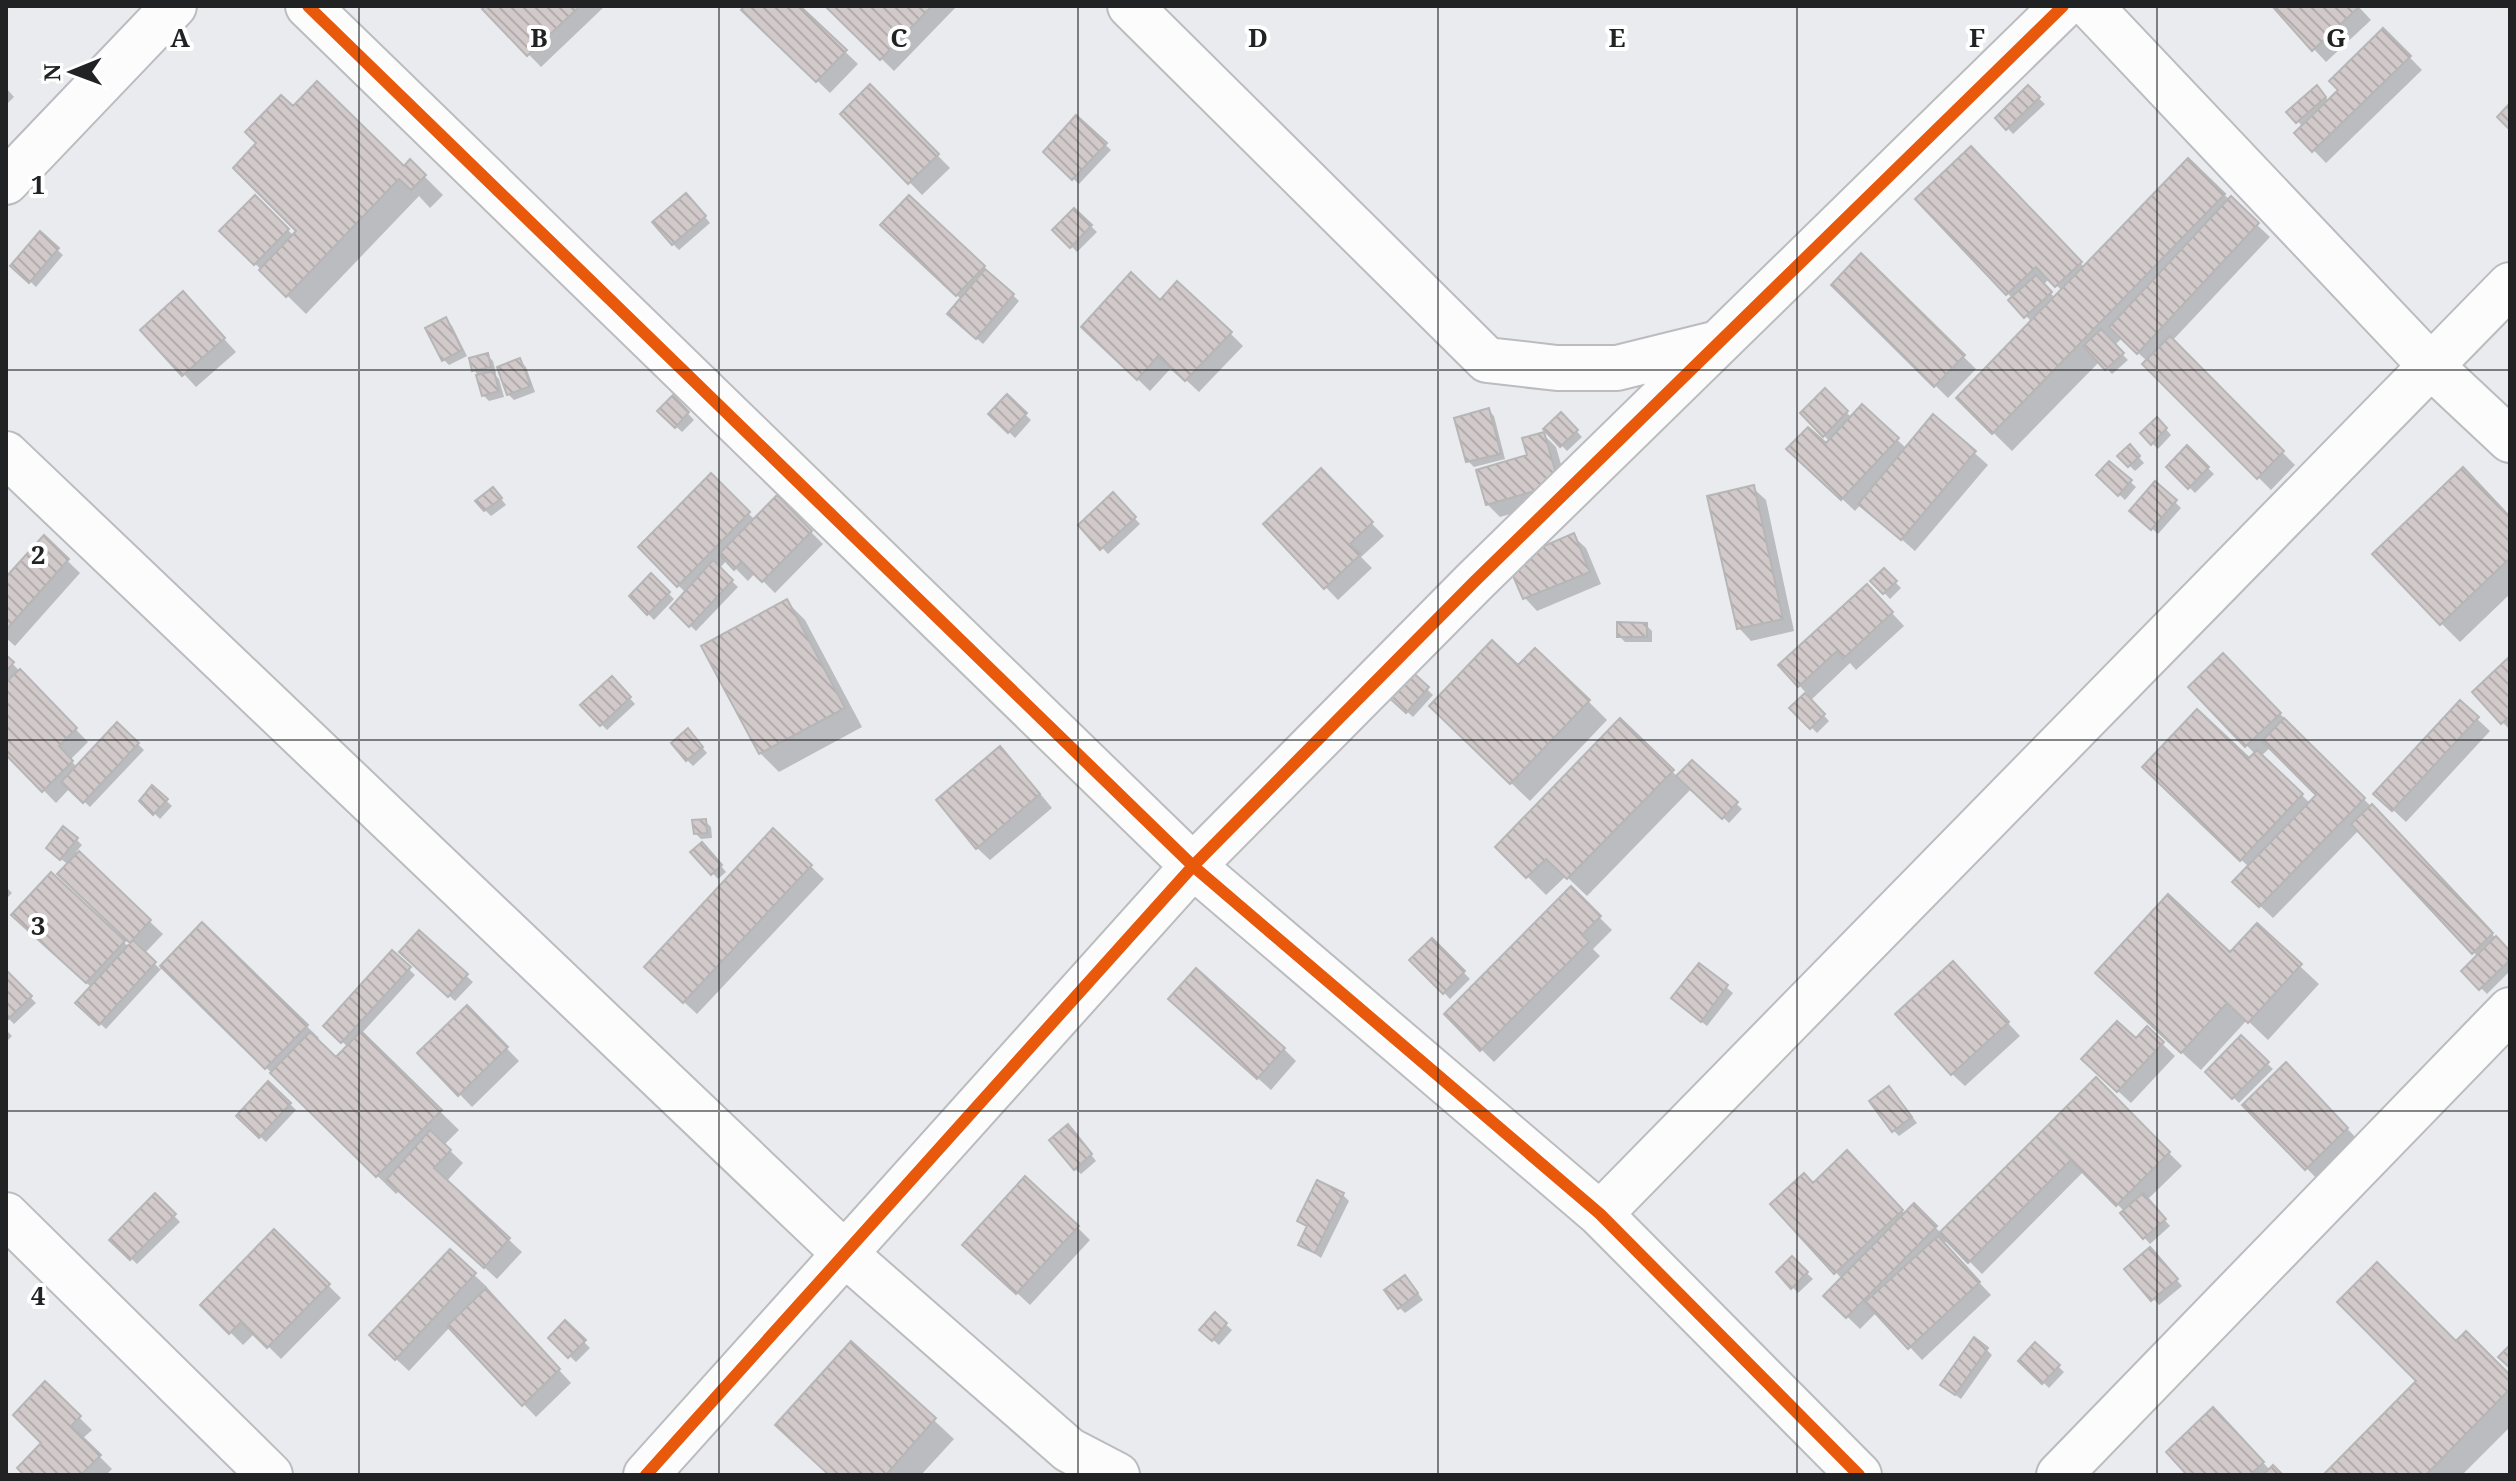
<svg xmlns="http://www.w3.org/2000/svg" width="2516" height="1481" font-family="'Noto Serif',serif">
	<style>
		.shadow { fill: #0003; fill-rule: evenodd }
		.building { fill: url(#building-back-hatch); stroke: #b7b6b7; stroke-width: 2 }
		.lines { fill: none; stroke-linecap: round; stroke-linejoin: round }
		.minor-casing { stroke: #bbbcbf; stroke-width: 48 }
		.minor { stroke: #fcfcfd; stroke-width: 44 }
		.cycleway-casing { stroke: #fff; stroke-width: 17 }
		.cycleway { stroke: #e8590c; stroke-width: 12 }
		.grid { fill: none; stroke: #212224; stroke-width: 2; stroke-opacity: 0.55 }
		.grid-label { font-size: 26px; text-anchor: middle; font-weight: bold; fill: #212224; stroke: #fff; stroke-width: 8; stroke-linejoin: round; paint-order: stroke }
	</style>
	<defs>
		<pattern id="building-back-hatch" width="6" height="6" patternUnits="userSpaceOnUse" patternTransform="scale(2)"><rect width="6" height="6" fill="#d1c9ca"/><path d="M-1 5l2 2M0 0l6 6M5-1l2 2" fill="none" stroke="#b3acad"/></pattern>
	</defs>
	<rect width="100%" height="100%" fill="#eaebef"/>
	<path class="shadow" d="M 488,6 L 605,6 L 541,67 L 485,9 Z
		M 747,6 L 797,6 L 858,64 L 830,93 L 744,10 Z
		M 828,6 L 957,6 L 894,71 Z
		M 2274,6 L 2358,6 L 2371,20 L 2326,62 Z
		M 2383,30 L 2422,70 L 2326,163 L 2297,133 L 2303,127 L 2289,112 L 2323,93 L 2329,102 L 2341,90 Z
		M 870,87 L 950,168 L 922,195 L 843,114 Z
		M 6,88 L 14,97 L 6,105 Z
		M 2028,88 L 2045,104 L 2013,134 L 1998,118 Z
		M 293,109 L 404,169 L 410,162 L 443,195 L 430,208 L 419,196 L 306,314 L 222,231 L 255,198 L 294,236 L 299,231 Z
		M 1076,118 L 1111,150 L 1079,184 L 1045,152 Z
		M 1984,161 L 2085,268 L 2188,161 L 2270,237 L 2172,341 L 2295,465 L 2271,490 L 2145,364 L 2147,361 L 2122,338 L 2114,346 L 2128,360 L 2112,374 L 2100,361 L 2012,451 L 1958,398 L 2032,322 L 2011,301 L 2013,299 L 1918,199 ZM 2050,278 L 2062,291 L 2055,298 L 2043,285 Z
		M 909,197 L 1019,301 L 983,344 L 956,320 L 962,300 L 883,225 Z
		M 692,201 L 710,223 L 679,250 L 673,244 Z
		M 1074,210 L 1097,232 L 1077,252 L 1055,230 Z
		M 40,234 L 63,255 L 36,287 L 13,265 Z
		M 1861,256 L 1976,369 L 1948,398 L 1834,285 Z
		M 1160,303 L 1230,333 L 1243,346 L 1199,392 L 1172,367 L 1150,391 L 1096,339 Z
		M 195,307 L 236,352 L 196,387 L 143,330 Z
		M 446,320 L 452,326 L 467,356 L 449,365 L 443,359 Z
		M 487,355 L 493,361 L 496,373 L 493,373 L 499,379 L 504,397 L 489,401 L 483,395 L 478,375 L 474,370 Z
		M 520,361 L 526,367 L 535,392 L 514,400 L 508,394 Z
		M 1825,391 L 1852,418 L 1862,407 L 1907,449 L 1934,417 L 1988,465 L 1915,551 L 1861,504 L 1855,511 L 1802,461 L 1830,442 L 1803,413 Z
		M 1007,397 L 1031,420 L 1015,438 L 991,414 Z
		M 673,398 L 694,420 L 682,432 L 660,411 Z
		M 1488,410 L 1494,416 L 1505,459 L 1474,467 L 1468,461 Z
		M 1561,414 L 1582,437 L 1567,451 L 1545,429 Z
		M 2157,419 L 2171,435 L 2158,449 L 2142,433 Z
		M 1543,434 L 1556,447 L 1570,496 L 1500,517 L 1487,504 L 1530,456 Z
		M 2130,447 L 2144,463 L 2135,471 L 2120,456 Z
		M 2187,448 L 2214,474 L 2195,493 L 2169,467 Z
		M 2109,463 L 2136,487 L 2125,500 L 2099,475 Z
		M 1321,471 L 1384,536 L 1361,557 L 1372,568 L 1338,600 L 1265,524 Z
		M 711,476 L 755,520 L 777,498 L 823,544 L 775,593 L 755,573 L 748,581 L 727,560 L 719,569 L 738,587 L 696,631 L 672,608 L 686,593 L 640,547 Z
		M 1753,488 L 1766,500 L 1794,631 L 1751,641 L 1739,628 Z
		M 1113,495 L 1140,524 L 1108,554 L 1081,525 Z
		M 499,496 L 506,505 L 491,516 L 485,510 Z
		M 2175,502 L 2181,508 L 2158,534 L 2138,516 Z
		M 2510,519 L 2510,594 L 2460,642 L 2441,623 Z
		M 1573,536 L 1586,548 L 1601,584 L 1537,611 L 1525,598 Z
		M 44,538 L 80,573 L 15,646 L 6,638 L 6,580 Z
		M 1884,571 L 1901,588 L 1890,599 L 1873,581 Z
		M 651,576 L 674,599 L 654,620 L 631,596 Z
		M 1879,599 L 1904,626 L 1856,670 L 1850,663 L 1810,701 L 1829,721 L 1817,733 L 1792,708 L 1807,694 L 1781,665 Z
		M 787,602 L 805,620 L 862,727 L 779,772 L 760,753 L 704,646 Z
		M 1646,625 L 1652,631 L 1652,642 L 1625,642 L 1619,636 Z
		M 2223,656 L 2292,726 L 2291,728 L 2384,819 L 2510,953 L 2510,971 L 2487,994 L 2464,971 L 2478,957 L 2359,830 L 2273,918 L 2235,882 L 2249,867 L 2163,786 L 2249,761 L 2255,754 L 2191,687 ZM 2271,747 L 2319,795 L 2311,804 L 2261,756 Z
		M 6,657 L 88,742 L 70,760 L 77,767 L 117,724 L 144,750 L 90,807 L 70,788 L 56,803 L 6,752 Z
		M 2510,659 L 2510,730 L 2475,693 Z
		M 1518,668 L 1588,701 L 1607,720 L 1530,801 L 1450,724 Z
		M 1409,672 L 1433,695 L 1413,717 L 1389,695 Z
		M 612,679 L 635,704 L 607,730 L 583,706 Z
		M 2460,703 L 2490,731 L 2406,822 L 2376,794 Z
		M 1620,721 L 1678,777 L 1692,763 L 1742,809 L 1729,823 L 1692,788 L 1587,896 L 1566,876 L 1546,895 L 1498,847 Z
		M 693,737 L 707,753 L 693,766 L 687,760 Z
		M 1013,761 L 1052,808 L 990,860 L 977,848 Z
		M 153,788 L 172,806 L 160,819 L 141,800 Z
		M 705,821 L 711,827 L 712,838 L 701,839 L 695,833 Z
		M 774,831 L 824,879 L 697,1014 L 659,979 Z
		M 76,839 L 82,845 L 76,852 L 163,934 L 144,954 L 160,969 L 202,925 L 319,1038 L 316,1041 L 336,1060 L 348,1047 L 325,1026 L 392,953 L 415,975 L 361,1034 L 459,1130 L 444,1145 L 463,1163 L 446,1182 L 522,1252 L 497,1279 L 400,1190 L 396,1194 L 163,967 L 106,1029 L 78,1003 L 92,988 L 27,927 L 51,875 L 129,947 L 133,943 L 73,887 L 69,865 L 54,854 Z
		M 708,850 L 726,872 L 718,879 L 693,852 Z
		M 6,887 L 12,893 L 6,899 Z
		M 1571,889 L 1612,930 L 1593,949 L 1600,956 L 1494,1062 L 1446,1014 Z
		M 2257,926 L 2319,984 L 2268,1040 L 2247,1020 L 2201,1070 L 2116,992 L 2230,955 Z
		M 419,932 L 473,982 L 455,1001 L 402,952 Z
		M 1432,940 L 1470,979 L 1450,999 L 1412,960 Z
		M 1699,965 L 1733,993 L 1707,1026 L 1679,1004 Z
		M 6,973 L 36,1003 L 14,1024 L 6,1016 Z
		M 1965,976 L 2020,1036 L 1965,1086 L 1952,1074 Z
		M 467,1008 L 519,1061 L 472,1107 L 420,1053 Z
		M 1183,1011 L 1284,1049 L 1296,1061 L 1271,1090 Z
		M 2147,1029 L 2175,1056 L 2131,1103 L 2097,1072 L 2136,1041 Z
		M 6,1030 L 12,1036 L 6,1042 Z
		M 2241,1038 L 2273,1069 L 2239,1103 L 2208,1072 Z
		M 2286,1065 L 2360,1142 L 2319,1181 L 2245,1105 Z
		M 2096,1080 L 2182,1166 L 2147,1200 L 2170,1226 L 2150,1244 L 2123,1214 L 2125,1212 L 2084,1171 L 1982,1274 L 1948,1240 L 1943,1244 L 1991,1295 L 1922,1360 L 1877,1312 L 1860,1329 L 1826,1296 L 1842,1279 L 1773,1204 L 1859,1165 L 1906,1215 L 1914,1206 L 1942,1234 Z
		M 269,1083 L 296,1110 L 266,1142 L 239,1116 Z
		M 1895,1094 L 1917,1123 L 1899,1136 L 1893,1130 Z
		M 1074,1133 L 1096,1161 L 1081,1174 L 1075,1169 Z
		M 1343,1195 L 1349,1201 L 1321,1258 L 1301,1244 L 1309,1228 L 1300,1220 Z
		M 155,1196 L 180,1222 L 137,1264 L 112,1240 Z
		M 1077,1227 L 1090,1240 L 1030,1305 L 978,1257 Z
		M 274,1232 L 341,1298 L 281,1359 L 255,1333 L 243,1345 L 203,1305 Z
		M 450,1252 L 487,1287 L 485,1290 L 571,1383 L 536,1417 L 450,1327 L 409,1371 L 384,1348 Z
		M 2156,1256 L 2182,1286 L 2159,1305 L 2127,1269 Z
		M 1792,1259 L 1813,1279 L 1798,1293 L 1779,1272 Z
		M 1410,1283 L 1423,1300 L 1405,1313 L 1399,1307 Z
		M 1215,1315 L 1232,1330 L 1219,1345 L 1202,1330 Z
		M 565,1323 L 590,1348 L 576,1362 L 551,1338 Z
		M 851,1343 L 954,1439 L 921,1475 L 830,1475 Z
		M 2456,1344 L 2510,1378 L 2510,1427 L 2462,1475 L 2326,1475 Z
		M 2036,1345 L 2064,1372 L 2049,1388 L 2021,1361 Z
		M 1987,1350 L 1992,1355 L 1961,1399 L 1949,1390 Z
		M 45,1384 L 92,1430 L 82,1439 L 112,1469 L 106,1475 L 26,1475 L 44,1443 Z
		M 2226,1423 L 2270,1470 L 2280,1475 L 2190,1475 Z"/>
	<path class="building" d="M 485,6 L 580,6 L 527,56 L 482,9 Z
		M 744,6 L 800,6 L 847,50 L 816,82 L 741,10 Z
		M 825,6 L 932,6 L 880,60 Z
		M 2272,6 L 2360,6 L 2312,51 Z
		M 2383,28 L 2411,56 L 2312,152 L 2294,133 L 2338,90 L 2329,81 Z
		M 317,81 L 404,166 L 410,159 L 426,175 L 411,190 L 399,179 L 286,297 L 259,270 L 296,231 L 233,168 L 256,143 L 245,132 L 281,95 L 293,106 Z
		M 870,84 L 939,154 L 908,184 L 840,114 Z
		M 2028,85 L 2040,97 L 2006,130 L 1995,118 Z
		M 2317,85 L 2326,97 L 2296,123 L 2286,112 Z
		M 2510,103 L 2510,130 L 2497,117 Z
		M 1076,115 L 1107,143 L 1072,180 L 1043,152 Z
		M 1971,146 L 2082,262 L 2055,287 L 2036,267 L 2006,295 L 1915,199 Z
		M 2188,158 L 2225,194 L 1992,434 L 1956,398 Z
		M 686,193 L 706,216 L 672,245 L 652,222 Z
		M 255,195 L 289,229 L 254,265 L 219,231 Z
		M 909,195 L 985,266 L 956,296 L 880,225 Z
		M 2231,196 L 2259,223 L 2137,354 L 2109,327 Z
		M 1074,208 L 1092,225 L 1070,248 L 1052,230 Z
		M 40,231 L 59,248 L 29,283 L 10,266 Z
		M 1861,253 L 1965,355 L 1934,387 L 1831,285 Z
		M 985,269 L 1014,294 L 976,339 L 947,314 Z
		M 1131,272 L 1160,300 L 1177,281 L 1232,332 L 1185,381 L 1158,356 L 1137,380 L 1081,327 Z
		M 2036,275 L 2052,292 L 2024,318 L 2008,300 Z
		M 183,291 L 225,338 L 182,376 L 140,330 Z
		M 446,317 L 462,350 L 442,361 L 425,328 Z
		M 2101,329 L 2124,353 L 2105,370 L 2083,346 Z
		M 2170,336 L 2284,451 L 2257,479 L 2142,364 Z
		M 488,353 L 491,367 L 472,371 L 469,358 Z
		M 520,358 L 531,386 L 507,395 L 497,367 Z
		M 494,371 L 499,391 L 482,396 L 476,375 Z
		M 1825,388 L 1848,411 L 1823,437 L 1800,413 Z
		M 1007,394 L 1027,413 L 1008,433 L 988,414 Z
		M 673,395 L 689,412 L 675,428 L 657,411 Z
		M 1862,404 L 1899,438 L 1841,500 L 1786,449 L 1808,427 L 1826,443 Z
		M 1489,408 L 1501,454 L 1466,462 L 1454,418 Z
		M 1561,412 L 1578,430 L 1560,447 L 1543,429 Z
		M 1933,414 L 1976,451 L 1901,540 L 1858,504 Z
		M 2157,417 L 2167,428 L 2151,445 L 2140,433 Z
		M 1544,432 L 1559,484 L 1486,505 L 1476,470 L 1527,455 L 1522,438 Z
		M 2130,444 L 2140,456 L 2128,467 L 2117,456 Z
		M 2187,445 L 2209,467 L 2188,489 L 2166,467 Z
		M 2109,461 L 2132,480 L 2118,496 L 2096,475 Z
		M 2463,467 L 2510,517 L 2510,558 L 2440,625 L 2372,554 Z
		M 1321,468 L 1373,522 L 1350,544 L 1361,554 L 1324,589 L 1263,524 Z
		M 711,473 L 750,512 L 677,587 L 638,547 Z
		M 2155,481 L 2177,500 L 2151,530 L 2129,511 Z
		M 1754,485 L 1783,619 L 1737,629 L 1707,496 Z
		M 493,487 L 502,498 L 484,511 L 475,501 Z
		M 1113,492 L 1136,517 L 1100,550 L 1078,525 Z
		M 777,495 L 812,531 L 762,582 L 741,562 L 734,570 L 719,554 Z
		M 1574,533 L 1590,572 L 1523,599 L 1507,562 Z
		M 44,535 L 69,559 L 6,630 L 6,577 Z
		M 713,560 L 733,580 L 689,627 L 670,608 Z
		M 1884,568 L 1897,581 L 1883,594 L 1870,581 Z
		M 651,573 L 670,592 L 647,615 L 629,596 Z
		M 1867,584 L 1893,612 L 1843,659 L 1837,651 L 1798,687 L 1778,665 Z
		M 787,599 L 845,708 L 759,754 L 701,646 Z
		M 1617,622 L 1647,623 L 1647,637 L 1617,637 Z
		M 1492,640 L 1518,665 L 1535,648 L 1590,700 L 1510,784 L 1429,706 Z
		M 2223,653 L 2281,713 L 2245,747 L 2188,687 Z
		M 6,655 L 14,662 L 6,672 Z
		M 2510,656 L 2510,716 L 2501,724 L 2472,692 Z
		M 20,669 L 77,728 L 59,746 L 73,761 L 42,792 L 6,755 L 6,682 Z
		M 1409,669 L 1429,687 L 1406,713 L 1386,695 Z
		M 612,676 L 631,697 L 600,726 L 580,705 Z
		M 1805,693 L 1825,714 L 1810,729 L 1789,708 Z
		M 2460,700 L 2479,717 L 2392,811 L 2373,794 Z
		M 2197,709 L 2249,758 L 2257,750 L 2303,794 L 2240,861 L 2142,767 Z
		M 1620,718 L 1674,770 L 1567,879 L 1546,859 L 1526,878 L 1495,847 Z
		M 2284,718 L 2365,798 L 2259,907 L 2232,882 L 2316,795 L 2262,741 Z
		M 117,722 L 139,743 L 83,803 L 61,782 Z
		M 688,728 L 703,747 L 686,761 L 671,743 Z
		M 1000,746 L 1040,794 L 976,849 L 936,800 Z
		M 1692,760 L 1738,802 L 1722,819 L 1676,776 Z
		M 152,785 L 168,799 L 153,815 L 139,801 Z
		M 2372,804 L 2493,933 L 2472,954 L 2351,824 Z
		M 706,819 L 707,833 L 694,834 L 692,820 Z
		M 63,826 L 78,838 L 60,860 L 46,848 Z
		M 773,828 L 812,865 L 683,1003 L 644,967 Z
		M 702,842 L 722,865 L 711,875 L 690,852 Z
		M 79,851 L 151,920 L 130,943 L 57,874 Z
		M 51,872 L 125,941 L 86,983 L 11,915 Z
		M 1571,886 L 1601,916 L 1582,935 L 1589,942 L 1480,1051 L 1444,1014 Z
		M 2168,894 L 2230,952 L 2257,923 L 2302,964 L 2248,1023 L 2227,1003 L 2181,1053 L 2095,973 Z
		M 202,922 L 308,1025 L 265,1069 L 160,966 Z
		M 419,930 L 468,974 L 448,997 L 399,952 Z
		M 2496,936 L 2510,951 L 2510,960 L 2479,990 L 2461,971 Z
		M 1432,938 L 1465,971 L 1443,994 L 1409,960 Z
		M 133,940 L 156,962 L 99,1025 L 75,1003 Z
		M 392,950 L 411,967 L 341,1043 L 323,1026 Z
		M 1953,961 L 2009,1022 L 1951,1075 L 1895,1014 Z
		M 1699,963 L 1728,985 L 1701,1022 L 1671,998 Z
		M 1196,968 L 1285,1048 L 1257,1079 L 1168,999 Z
		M 6,970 L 32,996 L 7,1020 L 6,1019 Z
		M 467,1005 L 508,1047 L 458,1096 L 417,1053 Z
		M 2117,1021 L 2136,1038 L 2147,1026 L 2164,1042 L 2117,1092 L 2081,1059 Z
		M 361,1031 L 442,1110 L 376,1177 L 270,1073 L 310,1032 L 336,1057 Z
		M 2241,1035 L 2269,1062 L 2232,1099 L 2205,1072 Z
		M 2286,1062 L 2348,1128 L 2305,1170 L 2242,1105 Z
		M 2096,1077 L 2170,1152 L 2116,1206 L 2042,1131 Z
		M 268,1081 L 291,1103 L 259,1138 L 236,1116 Z
		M 1889,1086 L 1912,1117 L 1892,1132 L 1869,1101 Z
		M 1068,1124 L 1092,1154 L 1074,1170 L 1049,1140 Z
		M 430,1130 L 451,1150 L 434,1168 L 510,1238 L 484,1268 L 386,1180 Z
		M 2042,1131 L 2071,1160 L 1968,1263 L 1939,1233 Z
		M 1847,1150 L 1903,1210 L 1834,1274 L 1770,1204 L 1804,1173 L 1813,1183 Z
		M 1025,1176 L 1079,1226 L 1016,1294 L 962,1245 Z
		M 1317,1180 L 1344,1193 L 1315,1253 L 1298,1245 L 1307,1226 L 1297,1221 Z
		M 155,1193 L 176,1214 L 130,1260 L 109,1240 Z
		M 2143,1193 L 2166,1219 L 2143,1239 L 2120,1213 Z
		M 1914,1203 L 1937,1226 L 1846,1318 L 1823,1296 Z
		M 274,1229 L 330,1284 L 267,1348 L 241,1322 L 229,1334 L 200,1305 Z
		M 1938,1236 L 1980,1282 L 1908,1349 L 1865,1302 Z
		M 2150,1247 L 2178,1279 L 2151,1301 L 2124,1269 Z
		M 450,1249 L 476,1273 L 395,1360 L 369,1335 Z
		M 1792,1256 L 1808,1272 L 1791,1289 L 1776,1272 Z
		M 2377,1262 L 2456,1341 L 2466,1331 L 2510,1375 L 2510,1389 L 2426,1475 L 2323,1475 L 2416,1381 L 2337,1302 Z
		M 1405,1275 L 1418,1293 L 1398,1309 L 1384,1290 Z
		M 486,1288 L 560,1369 L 522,1406 L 447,1326 Z
		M 1215,1312 L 1227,1323 L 1212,1341 L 1199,1330 Z
		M 565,1320 L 586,1340 L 568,1358 L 548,1338 Z
		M 1974,1337 L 1988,1348 L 1955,1395 L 1940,1385 Z
		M 851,1341 L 936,1418 L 886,1475 L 829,1475 L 775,1425 Z
		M 2035,1342 L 2060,1365 L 2042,1384 L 2018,1361 Z
		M 2510,1345 L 2510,1368 L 2498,1357 Z
		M 45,1381 L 81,1416 L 71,1426 L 101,1455 L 81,1475 L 24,1475 L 17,1468 L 41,1443 L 13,1415 Z
		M 2213,1407 L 2264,1462 L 2250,1475 L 2187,1475 L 2166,1452 Z
		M 2273,1465 L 2283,1475 L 2263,1475 Z"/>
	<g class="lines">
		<g class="minor-casing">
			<path id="minor" d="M 308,6 L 1193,866 L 1600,1214 L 1859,1475
				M 1130,6 L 1487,360 L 1557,368 L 1617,368 L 1714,344
				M 2090,6 L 2431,366 L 2510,440
				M 6,182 L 174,6
				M 6,454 L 844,1253 L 1069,1450 L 1117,1475
				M 1600,1214 L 2510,285
				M 6,1215 L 270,1475
				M 646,1475 L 1193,866 L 1474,582 L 2063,6
				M 2059,1475 L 2510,1010"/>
		</g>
		<use href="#minor" class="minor"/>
		<g class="cycleway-casing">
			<path id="cycleway" d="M 308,6 L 1193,866 L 1600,1214 L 1859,1475
				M 646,1475 L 1193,866 L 1474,582 L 2063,6"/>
		</g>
		<use href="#cycleway" class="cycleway"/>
	</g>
	<path class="grid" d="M 359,6 L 359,1475M 719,6 L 719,1475M 1078,6 L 1078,1475M 1438,6 L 1438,1475M 1797,6 L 1797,1475M 2157,6 L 2157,1475M 6,370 L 2510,370M 6,740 L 2510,740M 6,1111 L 2510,1111"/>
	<g class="grid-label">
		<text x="180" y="47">A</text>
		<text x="539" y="47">B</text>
		<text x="899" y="47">C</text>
		<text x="1258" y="47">D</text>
		<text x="1617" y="47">E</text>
		<text x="1977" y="47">F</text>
		<text x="2336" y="47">G</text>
		<text x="38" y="194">1</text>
		<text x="38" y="564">2</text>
		<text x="38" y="935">3</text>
		<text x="38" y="1305">4</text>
	</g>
	<rect width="2516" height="1481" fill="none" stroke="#212224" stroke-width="16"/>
	<g transform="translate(72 72) rotate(269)" stroke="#ffffff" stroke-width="6" paint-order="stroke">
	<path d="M0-6L14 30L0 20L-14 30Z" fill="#212224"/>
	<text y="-12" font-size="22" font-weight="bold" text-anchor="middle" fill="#212224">N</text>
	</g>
</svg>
